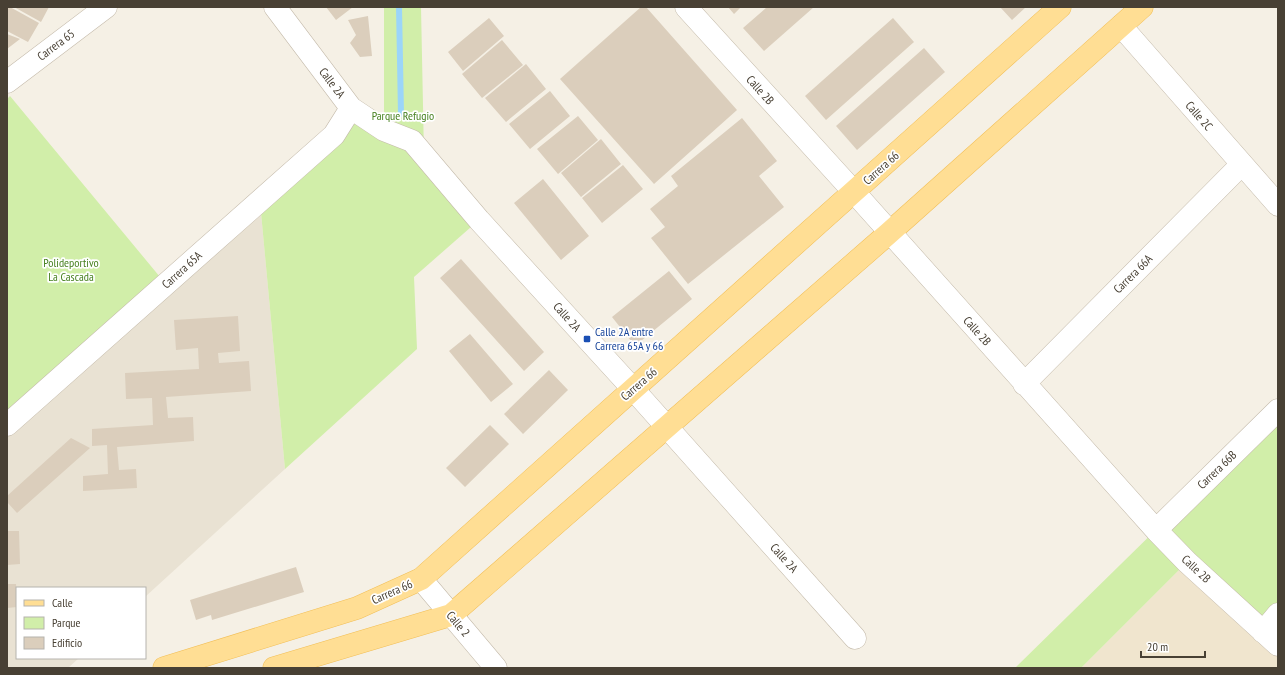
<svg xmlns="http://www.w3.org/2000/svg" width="1285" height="675" font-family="'PT Sans Narrow',sans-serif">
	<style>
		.residential { fill: #e9e2d3 }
		.education { fill: #f0e5ce }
		.green { fill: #d1eea9 }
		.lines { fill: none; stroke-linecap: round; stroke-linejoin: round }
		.stream { stroke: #9bd5f9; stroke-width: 6 }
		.building { fill: #dbcebc }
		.minor-casing { stroke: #c4baaa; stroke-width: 23 }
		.major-casing { stroke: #f2bf57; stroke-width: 23 }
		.minor { stroke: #fff; stroke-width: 22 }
		.major { stroke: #ffde94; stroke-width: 22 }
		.transit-dot { fill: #1a4fb4; stroke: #fff; stroke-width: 1.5 }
		.labels { text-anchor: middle; stroke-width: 3.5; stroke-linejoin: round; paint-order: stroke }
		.street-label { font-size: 12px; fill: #484034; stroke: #fff }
		.park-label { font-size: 12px; fill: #478120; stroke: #fff }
		.transit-label { font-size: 12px; fill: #164399; stroke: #fff; text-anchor: start }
	</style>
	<rect width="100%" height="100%" fill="#f5f0e5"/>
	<path class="residential" d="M 260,202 L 285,469 L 145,597 L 145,588 L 17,588 L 17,658 L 79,658 L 68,668 L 7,668 L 7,425 Z"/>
	<path class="education" d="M 1187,562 L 1278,645 L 1278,668 L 1081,668 Z"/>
	<path class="green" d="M 384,7 L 421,7 L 424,155 L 479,220 L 414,277 L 417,349 L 285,469 L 260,202 L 351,108 L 384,130 Z
		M 10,96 L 160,277 L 7,413 L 7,99 Z
		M 1278,410 L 1278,614 L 1263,632 L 1187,562 L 1081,668 L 1015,668 Z"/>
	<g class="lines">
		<path class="stream" d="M 399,7 L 401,114"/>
	</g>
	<path class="building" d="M 7,7 L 10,7 L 39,23 L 28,42 L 7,31 Z
		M 14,7 L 49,7 L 41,22 Z
		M 326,7 L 353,7 L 336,20 Z
		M 641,7 L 646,7 L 737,110 L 654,184 L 560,79 Z
		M 728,7 L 741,7 L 734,14 Z
		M 767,7 L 814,7 L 764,51 L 743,28 Z
		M 1000,7 L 1026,7 L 1012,20 Z
		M 368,16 L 372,56 L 360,57 L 350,43 L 356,35 L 348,20 Z
		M 489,18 L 504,36 L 463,71 L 448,52 Z
		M 893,18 L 914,42 L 826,120 L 805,96 Z
		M 7,34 L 20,39 L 7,49 Z
		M 502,40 L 523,65 L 482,98 L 462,74 Z
		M 924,48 L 945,72 L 857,150 L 836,126 Z
		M 526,64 L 546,89 L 506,122 L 485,98 Z
		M 550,91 L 570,116 L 530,149 L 509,124 Z
		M 578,116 L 598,140 L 558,174 L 537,149 Z
		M 742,118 L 777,161 L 759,176 L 784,207 L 688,284 L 651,238 L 665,227 L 650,209 L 678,186 L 671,176 Z
		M 601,139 L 621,164 L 581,197 L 561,173 Z
		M 623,165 L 643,189 L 602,223 L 582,198 Z
		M 543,179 L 589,236 L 561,260 L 514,203 Z
		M 461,259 L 544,352 L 524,371 L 440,278 Z
		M 669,271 L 692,299 L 635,346 L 612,317 Z
		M 238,316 L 240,351 L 218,353 L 219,363 L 249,361 L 251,391 L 166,397 L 168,418 L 193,417 L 194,441 L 117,447 L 119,470 L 136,469 L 137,488 L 83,491 L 83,476 L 108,474 L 107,445 L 92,446 L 92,429 L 153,425 L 152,398 L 126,399 L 125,373 L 199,369 L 198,348 L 176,350 L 174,320 Z
		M 470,334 L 513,384 L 491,402 L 449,351 Z
		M 549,370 L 568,390 L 523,434 L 504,414 Z
		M 490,425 L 509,444 L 465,487 L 446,468 Z
		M 71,438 L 90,448 L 17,513 L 7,502 L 7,496 Z
		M 7,531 L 19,531 L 20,564 L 7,565 Z
		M 296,567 L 304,592 L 212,620 L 211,615 L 196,620 L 190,600 Z
		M 7,584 L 16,584 L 17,607 L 7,608 Z"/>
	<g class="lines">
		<g class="minor-casing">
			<path id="minor" d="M 275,7 L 351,108 L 384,130 L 412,141 L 479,220 L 633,389 L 855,638
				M 686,7 L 854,192 L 1156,530 L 1187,562 L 1278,645
				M 1121,26 L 1278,205
				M 7,82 L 106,7
				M 1024,384 L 1242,164
				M 7,425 L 334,135 L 351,108
				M 1156,530 L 1278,410
				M 421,579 L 496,668
				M 1263,632 L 1278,614"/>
		</g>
		<g class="major-casing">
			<path id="major" d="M 164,668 L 357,608 L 421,579 L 1060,7
				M 274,668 L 451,615 L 889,233 L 1142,7"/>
		</g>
		<use href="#minor" class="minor"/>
		<use href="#major" class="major"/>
	</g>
	<rect class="transit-dot" x="583" y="335" width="8" height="8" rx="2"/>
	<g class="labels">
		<g class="street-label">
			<text transform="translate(56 45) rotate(-37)" y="4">Carrera 65</text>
			<text transform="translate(332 83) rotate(53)" y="4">Calle 2A</text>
			<text transform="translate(760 90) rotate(48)" y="4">Calle 2B</text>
			<text transform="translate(1199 116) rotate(49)" y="4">Calle 2C</text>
			<text transform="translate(881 168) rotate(-42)" y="4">Carrera 66</text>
			<text transform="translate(182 270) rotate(-42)" y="4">Carrera 65A</text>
			<text transform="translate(1133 274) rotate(-45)" y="4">Carrera 66A</text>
			<text transform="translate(567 317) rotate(48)" y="4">Calle 2A</text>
			<text transform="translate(977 331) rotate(48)" y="4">Calle 2B</text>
			<text transform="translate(639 384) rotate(-41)" y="4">Carrera 66</text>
			<text transform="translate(1217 470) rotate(-44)" y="4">Carrera 66B</text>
			<text transform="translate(784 558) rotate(48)" y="4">Calle 2A</text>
			<text transform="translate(1196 569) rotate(43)" y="4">Calle 2B</text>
			<text transform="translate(392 592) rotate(-24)" y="4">Carrera 66</text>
			<text transform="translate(458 624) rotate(50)" y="4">Calle 2</text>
		</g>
		<g class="park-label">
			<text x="403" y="120">Parque Refugio</text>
			<text x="71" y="267">Polideportivo<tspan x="71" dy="14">La Cascada</tspan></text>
		</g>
		<g class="transit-label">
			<text x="595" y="336">Calle 2A entre<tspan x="595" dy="14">Carrera 65A y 66</tspan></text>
		</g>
	</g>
	<rect width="1285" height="675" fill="none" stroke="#484034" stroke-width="16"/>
	<rect x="16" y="587" width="130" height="72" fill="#ffffff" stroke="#b6b3ae"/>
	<rect x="24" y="600" width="20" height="6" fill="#ffde94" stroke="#b6b3ae"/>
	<text x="52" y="607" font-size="12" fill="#484034">Calle</text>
	<rect x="24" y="617" width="20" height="12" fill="#d1eea9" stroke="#b6b3ae"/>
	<text x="52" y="627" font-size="12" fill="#484034">Parque</text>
	<rect x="24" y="637" width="20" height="12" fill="#dbcebc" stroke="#b6b3ae"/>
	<text x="52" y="647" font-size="12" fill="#484034">Edificio</text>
	<path d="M1141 651v6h64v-6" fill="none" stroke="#484034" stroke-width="2"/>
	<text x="1147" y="651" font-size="12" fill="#484034" stroke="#ffffff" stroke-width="3" paint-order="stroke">20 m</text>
</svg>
